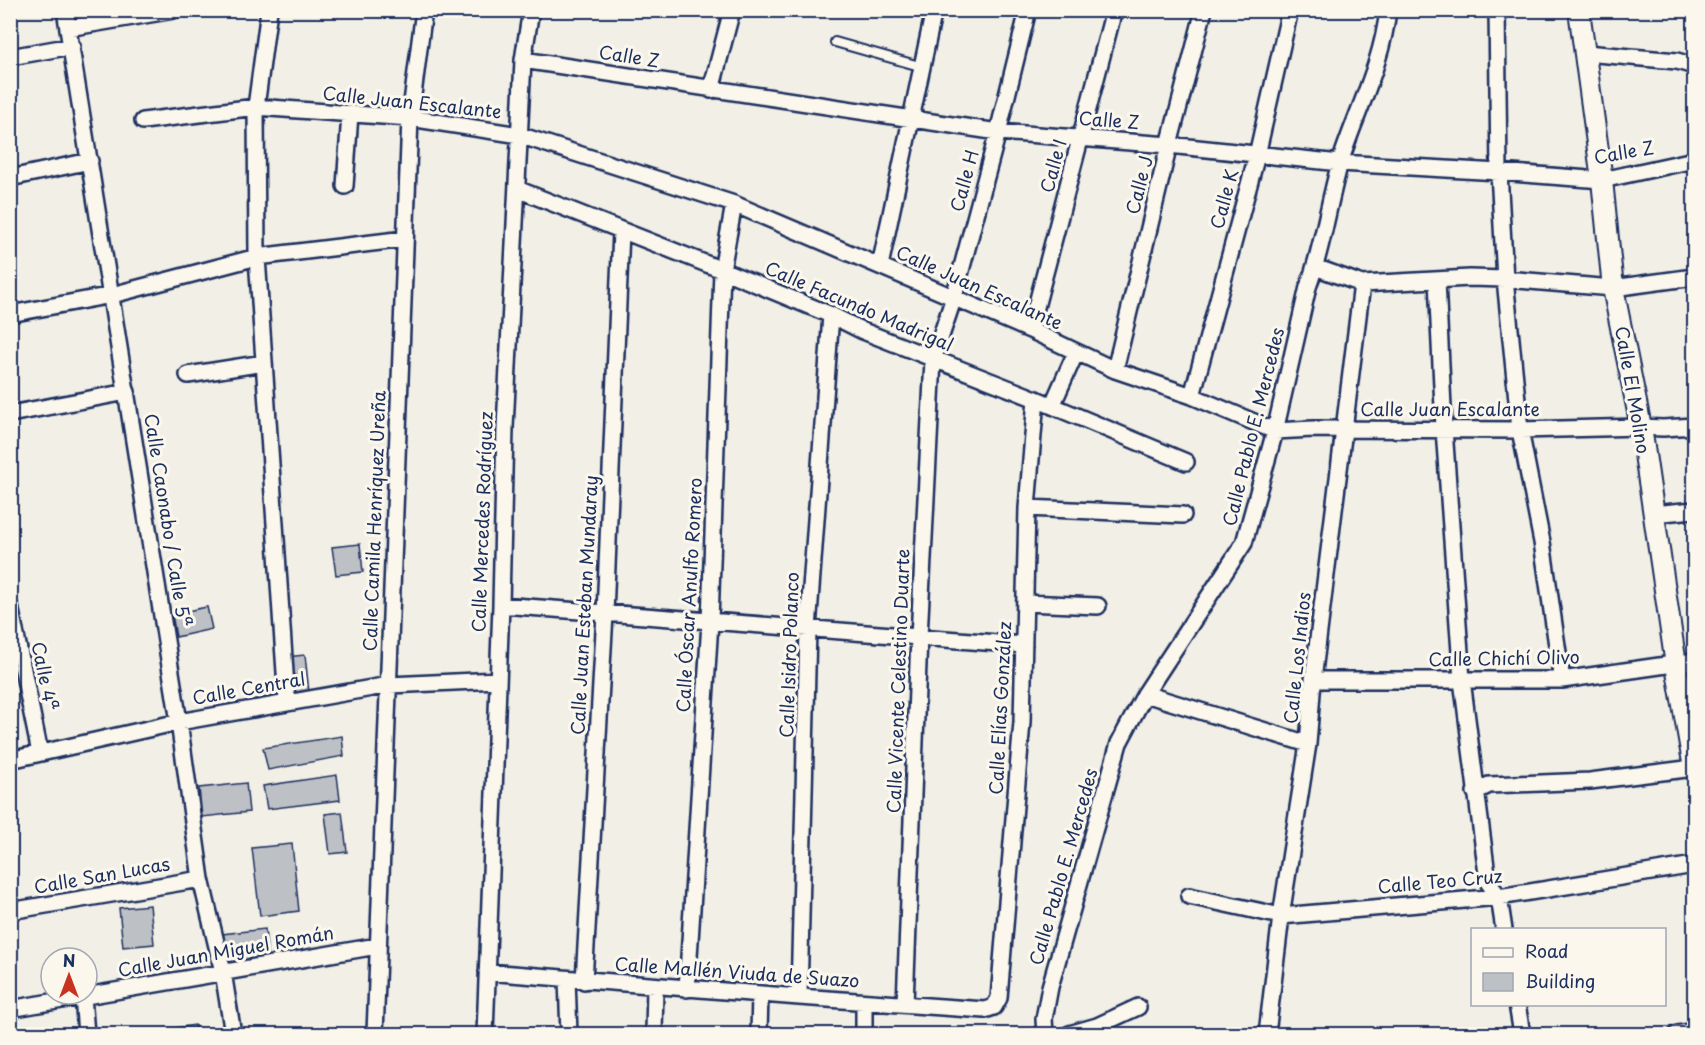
<svg xmlns="http://www.w3.org/2000/svg" width="1705" height="1045" font-family="'Playpen Sans',sans-serif">
	<style>
		.building { fill: #bdc0c4; stroke: #1b2f5e; stroke-width: 1.5 }
		.lines { fill: none; stroke-linecap: round; stroke-linejoin: round }
		.service-casing { stroke: #1b2f5e; stroke-width: 12 }
		.minor-casing { stroke: #1b2f5e; stroke-width: 20 }
		.tertiary-casing { stroke: #1b2f5e; stroke-width: 24 }
		.service { stroke: #fbf7ec; stroke-width: 8 }
		.minor { stroke: #fbf7ec; stroke-width: 15 }
		.tertiary { stroke: #fbf7ec; stroke-width: 20 }
		.labels { text-anchor: middle; stroke-width: 6; stroke-linejoin: round; paint-order: stroke }
		.street-label { font-size: 18px; fill: #1b2f5e; stroke: #fbf7ec }
	</style>
	<rect width="100%" height="100%" fill="#f2efe6"/>
	<filter id="ink" filterUnits="userSpaceOnUse"><feTurbulence type="fractalNoise" baseFrequency=".0167" numOctaves="2"/><feDisplacementMap in="SourceGraphic" scale="12" xChannelSelector="R" yChannelSelector="G"/><feConvolveMatrix kernelMatrix="1 2 1 2 8 2 1 2 1" color-interpolation-filters="sRGB"/></filter>
	<g filter="url(#ink)">
		<path class="building" d="M 360,544 L 363,572 L 336,575 L 332,547 Z
			M 207,607 L 212,629 L 176,637 L 172,614 Z
			M 305,655 L 309,692 L 290,694 L 286,657 Z
			M 342,736 L 344,756 L 268,770 L 263,748 Z
			M 337,775 L 340,800 L 267,809 L 263,786 Z
			M 246,783 L 249,812 L 202,817 L 199,788 Z
			M 342,812 L 347,852 L 330,854 L 325,814 Z
			M 292,844 L 299,911 L 260,916 L 252,848 Z
			M 150,905 L 154,944 L 123,947 L 119,908 Z
			M 265,929 L 268,959 L 226,964 L 222,934 Z
			M 195,1025 L 197,1034 L 167,1034 L 167,1029 Z"/>
		<g class="lines">
			<g class="service-casing">
				<path id="service" d="M 835,42 L 923,67"/>
			</g>
			<g class="minor-casing">
				<path id="minor" d="M 65,10 L 179,722 L 201,879 L 223,972 L 233,1034
					M 269,10 L 256,107 L 257,257 L 287,702
					M 1497,10 L 1499,172 L 1505,279 L 1520,430 L 1542,542 L 1562,680
					M 68,28 L 174,10
					M 1585,53 L 1677,61 L 1694,66
					M 10,57 L 72,46
					M 523,60 L 998,132 L 1169,145 L 1340,163 L 1499,172 L 1602,180 L 1694,160
					M 711,90 L 732,10
					M 143,121 L 256,107 L 410,118 L 519,135 L 734,204 L 1030,330 L 1115,370 L 1192,396 L 1275,431 L 1313,429 L 1520,430 L 1641,427 L 1663,428 L 1694,426
					M 10,178 L 90,161
					M 345,186 L 350,114
					M 517,189 L 722,270 L 831,315 L 863,331 L 1036,399 L 1186,462
					M 880,266 L 934,10
					M 1315,267 L 1362,284 L 1470,278 L 1505,279 L 1613,288 L 1694,277
					M 1437,280 L 1444,429 L 1462,680 L 1488,882 L 1499,897 L 1504,930
					M 10,314 L 112,295 L 257,257 L 405,239
					M 1030,330 L 1114,10
					M 1115,370 L 1169,145 L 1204,10
					M 188,375 L 264,363
					M 1192,396 L 1257,155 L 1290,10
					M 1052,406 L 1076,352
					M 10,414 L 127,392
					M 1027,508 L 1183,515
					M 1653,514 L 1694,510
					M 1025,603 L 1098,606
					M 501,605 L 1024,645
					M 10,606 L 40,753
					M 1313,680 L 1562,680 L 1694,661
					M 1145,694 L 1308,744
					M 10,760 L 179,722 L 389,685 L 498,680
					M 1475,792 L 1489,785 L 1590,781 L 1694,768
					M 1189,896 L 1281,916 L 1499,897 L 1694,865
					M 10,911 L 201,879
					M 487,972 L 799,997 L 985,1010 L 994,1007 L 999,998 L 1022,722 L 1027,508 L 1036,399
					M 567,979 L 569,1034
					M 584,981 L 605,614 L 621,231
					M 687,989 L 710,622 L 722,270 L 734,204
					M 83,996 L 86,1034
					M 799,997 L 808,629 L 831,315
					M 864,1002 L 864,1034
					M 905,1004 L 919,637 L 933,360 L 954,297 L 998,132 L 1028,10
					M 1517,1004 L 1522,1034
					M 10,1009 L 377,946
					M 375,1034 L 410,118 L 424,10
					M 485,1034 L 501,605 L 505,428 L 523,60 L 531,10
					M 654,1034 L 655,986
					M 759,1034 L 760,994
					M 1045,1034 L 1044,1019 L 1050,987 L 1119,743 L 1145,694 L 1244,543 L 1275,431 L 1308,287 C 1323,247 1328,204 1340,163 C 1356,112 1382,65 1388,10
					M 1069,1034 L 1097,1026 L 1138,1007
					M 1267,1034 L 1281,916 L 1308,744 L 1313,680 L 1362,284
					M 1677,1034 L 1694,1031"/>
			</g>
			<g class="tertiary-casing">
				<path id="tertiary" d="M 1579,10 L 1602,180 L 1613,288 L 1641,427 L 1676,665 L 1694,768"/>
			</g>
			<use href="#service" class="service"/>
			<use href="#minor" class="minor"/>
			<use href="#tertiary" class="tertiary"/>
		</g>
	</g>
	<g class="labels">
		<g class="street-label">
			<text transform="translate(629 57) rotate(9)" y="6">Calle Z</text>
			<text transform="translate(412 103) rotate(6)" y="6">Calle Juan Escalante</text>
			<text transform="translate(1109 121) rotate(4)" y="6">Calle Z</text>
			<text transform="translate(1624 153) rotate(-10)" y="6">Calle Z</text>
			<text transform="translate(1054 166) rotate(-75)" y="6">Calle I</text>
			<text transform="translate(965 181) rotate(-75)" y="6">Calle H</text>
			<text transform="translate(1140 185) rotate(-76)" y="6">Calle J</text>
			<text transform="translate(1225 199) rotate(-75)" y="6">Calle K</text>
			<text transform="translate(979 288) rotate(24)" y="6">Calle Juan Escalante</text>
			<text transform="translate(859 307) rotate(23)" y="6">Calle Facundo Madrigal</text>
			<text transform="translate(1632 390) rotate(80)" y="6">Calle El Molino</text>
			<text x="1450" y="416">Calle Juan Escalante</text>
			<text transform="translate(1254 427) rotate(-76)" y="6">Calle Pablo E. Mercedes</text>
			<text transform="translate(167 520) rotate(81)" y="6">Calle Caonabo / Calle 5ª</text>
			<text transform="translate(375 521) rotate(-88)" y="6">Calle Camila Henríquez Ureña</text>
			<text transform="translate(483 522) rotate(-88)" y="6">Calle Mercedes Rodríguez</text>
			<text transform="translate(690 595) rotate(-87)" y="6">Calle Óscar Anulfo Romero</text>
			<text transform="translate(585 605) rotate(-87)" y="6">Calle Juan Esteban Mundaray</text>
			<text transform="translate(790 655) rotate(-88)" y="6">Calle Isidro Polanco</text>
			<text transform="translate(1298 658) rotate(-84)" y="6">Calle Los Indios</text>
			<text transform="translate(1504 659) rotate(-1)" y="6">Calle Chichí Olivo</text>
			<text transform="translate(44 676) rotate(79)" y="6">Calle 4ª</text>
			<text transform="translate(899 681) rotate(-88)" y="6">Calle Vicente Celestino Duarte</text>
			<text transform="translate(249 689) rotate(-10)" y="6">Calle Central</text>
			<text transform="translate(1001 708) rotate(-87)" y="6">Calle Elías González</text>
			<text transform="translate(1064 867) rotate(-74)" y="6">Calle Pablo E. Mercedes</text>
			<text transform="translate(102 876) rotate(-10)" y="6">Calle San Lucas</text>
			<text transform="translate(1440 882) rotate(-5)" y="6">Calle Teo Cruz</text>
			<text transform="translate(226 952) rotate(-10)" y="6">Calle Juan Miguel Román</text>
			<text transform="translate(737 973) rotate(4)" y="6">Calle Mallén Viuda de Suazo</text>
		</g>
	</g>
	<rect width="1705" height="1045" fill="none" stroke="#fbf7ec" stroke-width="36"/>
	<rect x="18" y="18" width="1669" height="1009" fill="none" stroke="#1b2f5e" stroke-width="2" filter="url(#ink)"/>
	<rect x="1471" y="928" width="195" height="78" fill="#fbf7ec" stroke="#a1a7b3" stroke-width="1.5"/>
	<rect x="1483" y="948" width="30" height="9" fill="#fbf7ec" stroke="#a1a7b3" stroke-width="1.5"/>
	<text x="1525" y="958" font-size="18" fill="#1b2f5e">Road</text>
	<rect x="1483" y="973" width="30" height="18" fill="#bdc0c4" stroke="#a1a7b3" stroke-width="1.5"/>
	<text x="1525" y="988" font-size="18" fill="#1b2f5e">Building</text>
	<g transform="translate(69 976)"><circle r="28" fill="#fbf7ec" stroke="#a1a7b3" stroke-width="1.5"/>
	<path d="M0-4.5L10 22L0 15L-10 22Z" fill="#c8321e"/>
	<text y="-9" font-size="16" font-weight="bold" text-anchor="middle" fill="#1b2f5e">N</text>
	</g>
</svg>
